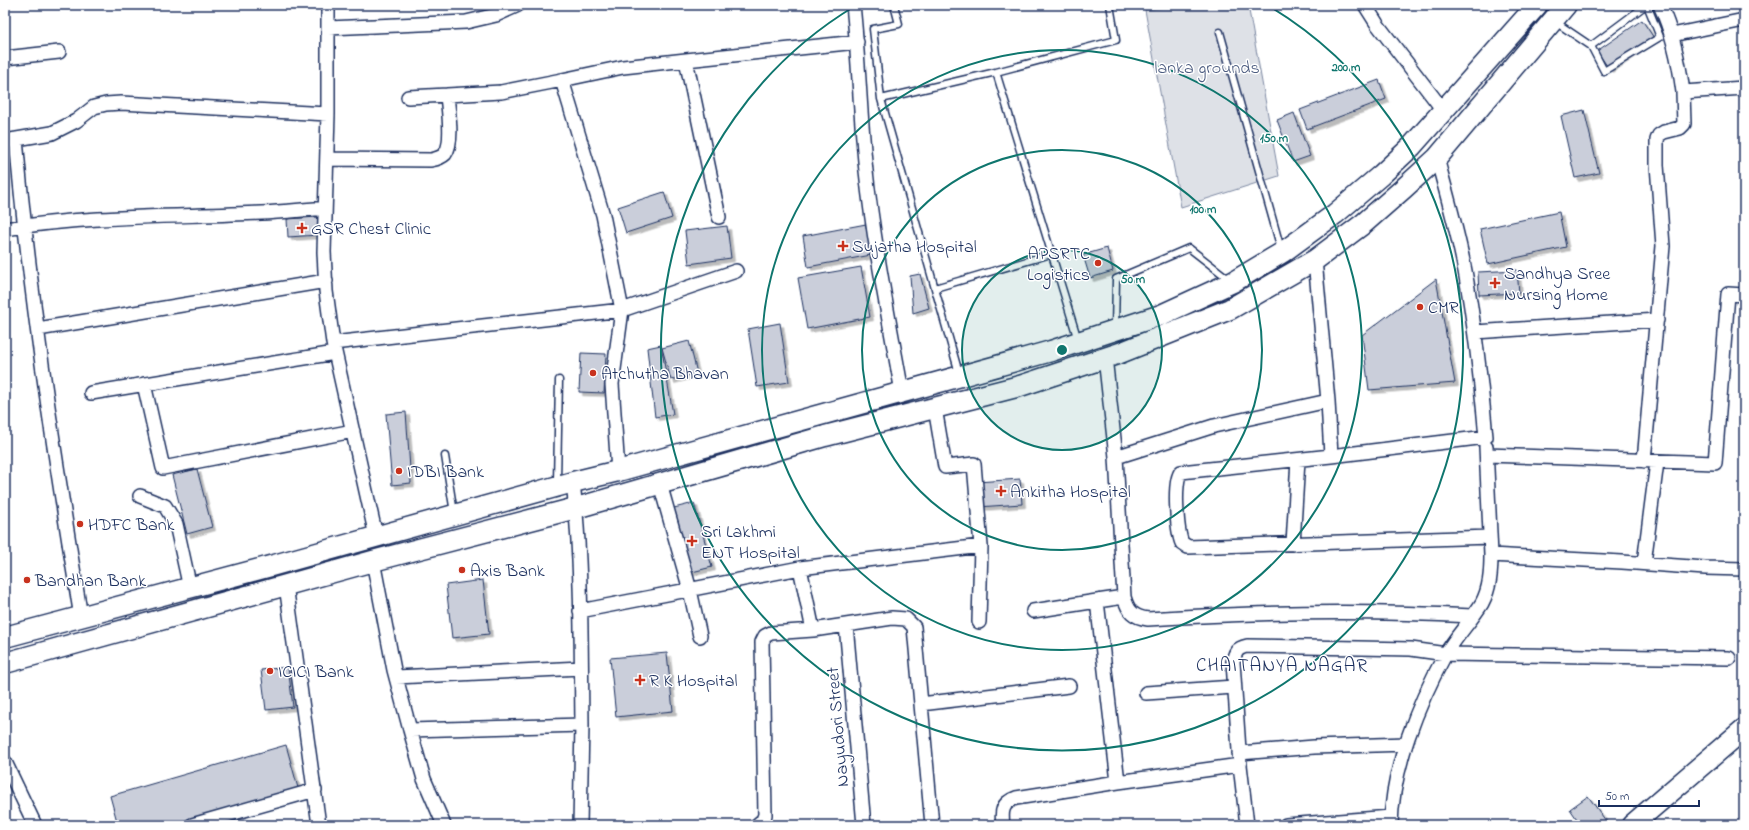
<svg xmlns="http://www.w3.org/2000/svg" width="1749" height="830" font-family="'Indie Flower',sans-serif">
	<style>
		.green { fill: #dee1e7; stroke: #7c88a2 }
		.building { fill: #caceda; stroke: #1b2f5e; filter: url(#shadow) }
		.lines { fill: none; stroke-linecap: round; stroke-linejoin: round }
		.service-casing { stroke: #1b2f5e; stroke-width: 9 }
		.minor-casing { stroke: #1b2f5e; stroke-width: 16 }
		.primary-casing { stroke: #1b2f5e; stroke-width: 23 }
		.service { stroke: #fff; stroke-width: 6 }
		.minor { stroke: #fff; stroke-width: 13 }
		.primary { stroke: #fff; stroke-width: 20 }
		.ring { fill: none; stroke: #0f766e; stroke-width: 2 }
		.poi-dot { fill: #c8321e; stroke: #fff; stroke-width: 1.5 }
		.labels { text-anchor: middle; stroke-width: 3; stroke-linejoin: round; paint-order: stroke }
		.park-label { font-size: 18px; fill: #4c5c80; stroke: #fff }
		.poi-label { font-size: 18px; fill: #1b2f5e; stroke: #fff; text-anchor: start }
		.street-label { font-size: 18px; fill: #1b2f5e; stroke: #fff }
		.neighbourhood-label { font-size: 19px; letter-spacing: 1px; fill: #1b2f5e; stroke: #fff }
		.centre { fill: #0f766e; stroke: #fff; stroke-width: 2 }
		.ring-label { font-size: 12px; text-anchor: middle; font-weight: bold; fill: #0f766e; stroke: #fff; stroke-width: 3; stroke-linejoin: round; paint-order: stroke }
	</style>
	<defs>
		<filter id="shadow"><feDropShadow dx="3.5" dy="3.5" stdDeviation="0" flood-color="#0004"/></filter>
	</defs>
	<rect width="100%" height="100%" fill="#fff"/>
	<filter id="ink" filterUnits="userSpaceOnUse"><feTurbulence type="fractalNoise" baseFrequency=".025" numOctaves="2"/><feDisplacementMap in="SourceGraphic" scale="8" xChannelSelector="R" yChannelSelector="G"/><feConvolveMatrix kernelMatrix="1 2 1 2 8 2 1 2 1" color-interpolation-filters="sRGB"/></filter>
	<g filter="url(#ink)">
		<path class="green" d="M 1180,5 L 1248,5 L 1279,176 L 1181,207 L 1145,10 Z"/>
		<path class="building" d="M 1642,20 L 1654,38 L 1609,69 L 1597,51 Z
			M 1379,80 L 1386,99 L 1307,129 L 1300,110 Z
			M 1584,110 L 1599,173 L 1575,178 L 1561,116 Z
			M 1294,113 L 1310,156 L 1293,162 L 1277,120 Z
			M 664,192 L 672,218 L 626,233 L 618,207 Z
			M 1559,212 L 1566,247 L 1488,264 L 1480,229 Z
			M 318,217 L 319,235 L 288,237 L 287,219 Z
			M 866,224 L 871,255 L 808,267 L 803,236 Z
			M 727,226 L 731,258 L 689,264 L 685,231 Z
			M 1107,248 L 1113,271 L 1090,278 L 1083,255 Z
			M 861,267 L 870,317 L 807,329 L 798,278 Z
			M 1517,270 L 1519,293 L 1479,295 L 1478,272 Z
			M 920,274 L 929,308 L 913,313 L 910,276 Z
			M 1436,279 L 1455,383 L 1369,390 L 1362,335 Z
			M 780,323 L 789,382 L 757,387 L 748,329 Z
			M 689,341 L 697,373 L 671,380 L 662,348 Z
			M 661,345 L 673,414 L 655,417 L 647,348 Z
			M 581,353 L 606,354 L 604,393 L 579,392 Z
			M 406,412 L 411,483 L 392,485 L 386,414 Z
			M 197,469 L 212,527 L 187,534 L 172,475 Z
			M 1020,479 L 1022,504 L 978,507 L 977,482 Z
			M 694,503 L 712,567 L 688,573 L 670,509 Z
			M 483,580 L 489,634 L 452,638 L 446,585 Z
			M 667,653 L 673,711 L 616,717 L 610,658 Z
			M 288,667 L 293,707 L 266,710 L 261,670 Z
			M 286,745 L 298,788 L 170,825 L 118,825 L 110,796 Z
			M 1588,796 L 1606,821 L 1601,825 L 1581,825 L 1570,809 Z"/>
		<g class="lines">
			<g class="service-casing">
				<path id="service" d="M 1554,21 L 1591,46 L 1646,5
					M 1220,32 L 1281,249
					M 1591,46 L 1604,71 L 1660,37 L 1647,5
					M 996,72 L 1078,340
					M 881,99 L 873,29 L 899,24 L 894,5
					M 935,288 L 1051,254
					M 1115,328 L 1116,279 L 1189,248 L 1230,280
					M 959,373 L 881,99 L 996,72 L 1116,40 L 1110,5
					M 445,456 L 454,513
					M 557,482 L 559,380"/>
			</g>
			<g class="minor-casing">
				<path id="minor" d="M 328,5 L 328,114 L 324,252 L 326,291 L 333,343 L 376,536
					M 853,5 C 859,60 860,116 866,171 C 874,245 889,319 902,392
					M 1365,5 L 1377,24 L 1443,110
					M 1660,5 C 1673,33 1679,61 1683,92
					M 328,28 L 466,22 L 496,15 L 518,5
					M 1672,35 L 1744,20
					M 5,58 L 59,52
					M 408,97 L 447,95
					M 16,139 C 30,299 55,458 81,617
					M 5,141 L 52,133 L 76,121 L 94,107 L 106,104 L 121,103 L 328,114
					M 327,159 L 431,160 C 436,159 441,158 445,154 C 454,142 448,109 447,95 L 501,92 L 562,80
					M 719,217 L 686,60 L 857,42
					M 5,229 C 90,215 176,217 262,213 C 283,212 304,210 325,208
					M 1315,260 L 1328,401
					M 38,329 L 326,281
					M 1475,332 L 1657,320
					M 333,343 L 622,310 L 736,271
					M 1105,357 L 1116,457
					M 144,384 L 163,468 L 353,431
					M 91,393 L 335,353
					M 1487,455 L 1715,463 L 1728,294 L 1744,295
					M 1331,456 L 1181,472 C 1173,481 1177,531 1182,543 L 1188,547 L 1490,537
					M 1644,461 L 1663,246 L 1657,165 L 1657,140 L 1659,135 L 1664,132 L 1680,128 L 1684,124 L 1683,92 L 1744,88
					M 618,471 L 612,384 L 622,310 L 603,215 L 562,80 L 623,67 L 686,60
					M 573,482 C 582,562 581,644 582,725
					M 660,484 L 690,590 L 700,636
					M 140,496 L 165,506 L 176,524 L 190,588
					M 1293,544 L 1298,460
					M 1491,555 L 1622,562 L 1705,568 L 1744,569
					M 373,561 L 394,670 L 410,730 L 582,725 L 580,825
					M 1644,563 L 1657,462
					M 286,585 L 319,825
					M 1124,597 C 1128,611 1133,617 1148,619 C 1256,612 1364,610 1472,616
					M 580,611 L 800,568
					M 1033,611 L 1097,601
					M 979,622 L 981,546
					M 846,625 L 864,825
					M 813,630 L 892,618 L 906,619 L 914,627 L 932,825
					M 396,677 L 581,668
					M 1146,693 L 1234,687
					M 921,704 L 1069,686
					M 410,730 L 424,779 L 444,825
					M 1239,753 L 1314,747 L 1406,744
					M 5,762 L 35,825
					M 1118,782 L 1240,765
					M 192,825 L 315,790
					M 757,825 L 763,820 L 765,815 L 762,642 L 765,636 L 771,633 L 813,630 L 800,568 L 981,546 L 974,464 L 945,467 L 935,408
					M 1003,825 C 1001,811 1002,803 1016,798 L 1118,782 L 1097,601 L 1124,597 L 1116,457 L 1214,426 L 1328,401 L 1331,456 L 1486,437 C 1481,381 1475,326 1465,271 C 1458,233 1447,195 1437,158
					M 1247,825 L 1240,765 L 1233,662 C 1235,652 1237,648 1247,646 L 1411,649 L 1446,654 L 1729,658
					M 1286,825 L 1391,817
					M 1391,825 C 1392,768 1418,704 1445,655 C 1456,636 1471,621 1482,603 C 1490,588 1491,572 1491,555 L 1486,447"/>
			</g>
			<g class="primary-casing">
				<path id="primary" d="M 5,637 L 267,567 L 573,482 L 618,471 L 1051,351 L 1161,315 L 1233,282 L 1283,252 L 1335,214 L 1381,175 L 1411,147 L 1537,5
					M 5,663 L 373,561 L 576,508 L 825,436 L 1020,386 L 1120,353 L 1230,309 L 1315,260 L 1363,224 L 1403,189 L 1437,158 L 1566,5
					M 1632,825 L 1744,729"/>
			</g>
			<use href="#service" class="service"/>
			<use href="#minor" class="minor"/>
			<use href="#primary" class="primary"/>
		</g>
	</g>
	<circle cx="1062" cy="350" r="100" fill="#0f766e" fill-opacity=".12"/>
	<g class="ring">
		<circle cx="1062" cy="350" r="100"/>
		<circle cx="1062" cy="350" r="200"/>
		<circle cx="1062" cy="350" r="300"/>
		<path d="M1269 6A401 401 0 1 1 855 6"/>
	</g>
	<g class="poi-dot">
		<path d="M300 222h4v4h4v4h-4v4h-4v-4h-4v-4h4z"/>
		<path d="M841 240h4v4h4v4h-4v4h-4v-4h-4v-4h4z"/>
		<circle cx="1098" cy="263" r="4"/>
		<path d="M1493 277h4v4h4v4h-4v4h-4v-4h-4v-4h4z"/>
		<circle cx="1420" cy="307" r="4"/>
		<circle cx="593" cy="373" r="4"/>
		<circle cx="399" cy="471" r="4"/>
		<path d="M999 485h4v4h4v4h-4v4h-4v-4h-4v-4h4z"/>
		<circle cx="80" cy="524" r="4"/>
		<path d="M690 535h4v4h4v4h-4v4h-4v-4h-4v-4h4z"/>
		<circle cx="462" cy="570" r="4"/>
		<circle cx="27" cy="580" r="4"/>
		<circle cx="270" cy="671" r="4"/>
		<path d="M638 674h4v4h4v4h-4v4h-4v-4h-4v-4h4z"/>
	</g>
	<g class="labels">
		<g class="park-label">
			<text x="1207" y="73">lanka grounds</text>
		</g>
		<g class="poi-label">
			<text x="311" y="234">GSR Chest Clinic</text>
			<text x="852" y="252">Sujatha Hospital</text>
			<text x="1090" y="259" text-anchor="end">APSRTC<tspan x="1090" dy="21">Logistics</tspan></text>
			<text x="1504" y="279">Sandhya Sree<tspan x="1504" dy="21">Nursing Home</tspan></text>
			<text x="1428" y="313">CMR</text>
			<text x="601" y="379">Atchutha Bhavan</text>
			<text x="407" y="477">IDBI Bank</text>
			<text x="1010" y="497">Ankitha Hospital</text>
			<text x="88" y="530">HDFC Bank</text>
			<text x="701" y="537">Sri Lakhmi<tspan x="701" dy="21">ENT Hospital</tspan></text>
			<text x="470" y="576">Axis Bank</text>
			<text x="35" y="586">Bandhan Bank</text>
			<text x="278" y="677">ICICI Bank</text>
			<text x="649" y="686">R K Hospital</text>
		</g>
		<g class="street-label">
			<text transform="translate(837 727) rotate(-95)" y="6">Nayudori Street</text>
		</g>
		<g class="neighbourhood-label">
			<text x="1282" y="671">CHAITANYA NAGAR</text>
		</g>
	</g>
	<circle cx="1062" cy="350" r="6" class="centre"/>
	<g class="ring-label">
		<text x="1346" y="71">200 m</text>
		<text x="1274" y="142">150 m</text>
		<text x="1203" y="213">100 m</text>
		<text x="1133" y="283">50 m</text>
	</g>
	<rect width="1749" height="830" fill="none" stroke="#fff" stroke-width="20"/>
	<rect x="10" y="10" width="1729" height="810" fill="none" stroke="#1b2f5e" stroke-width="1.5" filter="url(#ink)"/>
	<path d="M1599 800v6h100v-6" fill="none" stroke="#1b2f5e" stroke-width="2"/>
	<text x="1605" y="800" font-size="12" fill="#1b2f5e" stroke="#ffffff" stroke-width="3" paint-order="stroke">50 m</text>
</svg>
